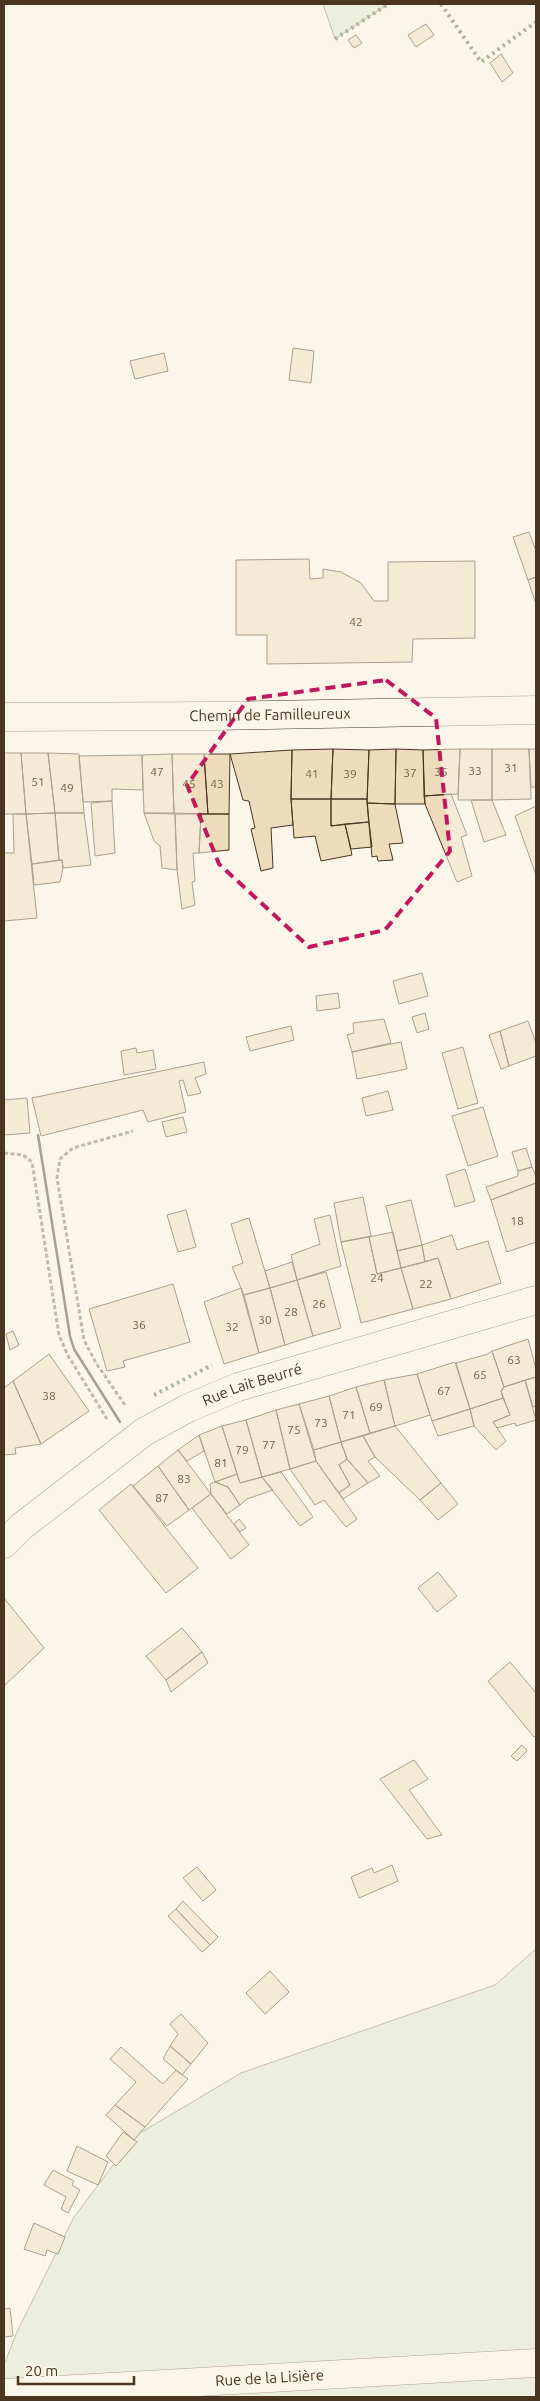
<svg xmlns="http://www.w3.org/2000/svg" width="540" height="2401" font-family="Ubuntu,sans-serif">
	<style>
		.green { fill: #dce7d0; stroke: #887966 }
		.building { fill: #ecdcbc; stroke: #4a3520 }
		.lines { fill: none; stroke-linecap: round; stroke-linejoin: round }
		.street-casing { stroke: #4a3520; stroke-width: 29 }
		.secondary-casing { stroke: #4a3520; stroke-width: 29 }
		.path { stroke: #7f6f5c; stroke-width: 3; stroke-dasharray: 4 2.5; stroke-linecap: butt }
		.street { stroke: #fbf6e9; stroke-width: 28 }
		.secondary { stroke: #fbf6e9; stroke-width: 28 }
		.hedge { stroke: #436837; stroke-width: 4; stroke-dasharray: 2.5 4; stroke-linecap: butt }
		.wall { stroke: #4a3520; stroke-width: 2.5 }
		.marked { fill: none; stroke: #c2185b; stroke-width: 4; stroke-dasharray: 10 6; stroke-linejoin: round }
		.labels { text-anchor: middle; stroke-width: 4; stroke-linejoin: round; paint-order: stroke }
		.number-label { font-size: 12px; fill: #725f47 }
		.street-label { font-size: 15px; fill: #4a3520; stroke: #fbf6e9 }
	</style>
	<rect width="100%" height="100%" fill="#fbf6e9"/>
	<path class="green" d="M 323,4 L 388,4 L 335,39 Z
		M 536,1949 L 536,2397 L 4,2397 L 4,2365 L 16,2334 L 74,2217 L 135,2136 L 241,2073 L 495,1985 Z"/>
	<path class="building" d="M 426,24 L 434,35 L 416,47 L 408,35 Z
		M 356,35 L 362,43 L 354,48 L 348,40 Z
		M 501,54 L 513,73 L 502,82 L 490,63 Z
		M 293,348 L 314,351 L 311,383 L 289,380 Z
		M 164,353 L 168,371 L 135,379 L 130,361 Z
		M 529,532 L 536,551 L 536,577 L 528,580 L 513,537 Z
		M 309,559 L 310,579 L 323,578 L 323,569 L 341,572 L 361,583 L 374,601 L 388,601 L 388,562 L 475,561 L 475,638 L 413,639 L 412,662 L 267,664 L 267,635 L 236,635 L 236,560 Z
		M 536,577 L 536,604 L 528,580 Z
		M 333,749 L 331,799 L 291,799 L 292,750 Z
		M 333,749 L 369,750 L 367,799 L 331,799 Z
		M 396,749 L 423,750 L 425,804 L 395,804 Z
		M 396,749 L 395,804 L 367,803 L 369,750 Z
		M 460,749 L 458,794 L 424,796 L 423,750 Z
		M 460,749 L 492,749 L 492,800 L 458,800 Z
		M 492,749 L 529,749 L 531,799 L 492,800 Z
		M 529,749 L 536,749 L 536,787 L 531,787 Z
		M 292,750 L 291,799 L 293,825 L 271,828 L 273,868 L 261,871 L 251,829 L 255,828 L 249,801 L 243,800 L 230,754 Z
		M 4,753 L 21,753 L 26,814 L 4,814 Z
		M 21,753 L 48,753 L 55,813 L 26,814 Z
		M 48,753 L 79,754 L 84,813 L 55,813 Z
		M 172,754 L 174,813 L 144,813 L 142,755 Z
		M 172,754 L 204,754 L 208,814 L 174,813 Z
		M 204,754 L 230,754 L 229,814 L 208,814 Z
		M 142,755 L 143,790 L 112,789 L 112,801 L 83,802 L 79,756 Z
		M 451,794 L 467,835 L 461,837 L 472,876 L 457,882 L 425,804 L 424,796 Z
		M 291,799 L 331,799 L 331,826 L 345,824 L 352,855 L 321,861 L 315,836 L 294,838 Z
		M 331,799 L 367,799 L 369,822 L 331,826 Z
		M 471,800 L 492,800 L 506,835 L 484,842 Z
		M 112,801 L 115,853 L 95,856 L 91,803 Z
		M 367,803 L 395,804 L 403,843 L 389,844 L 393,860 L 378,861 L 377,856 L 372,857 Z
		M 536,806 L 536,875 L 515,816 Z
		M 55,813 L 59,860 L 32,864 L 26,814 Z
		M 55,813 L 84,813 L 91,865 L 63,868 L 62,860 L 59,860 Z
		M 144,813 L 175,814 L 177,870 L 162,868 L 160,846 L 154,841 Z
		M 13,814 L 26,814 L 37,918 L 4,921 L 4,853 L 14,853 Z
		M 175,814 L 201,814 L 199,853 L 193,853 L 195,881 L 192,882 L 195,905 L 182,909 L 177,870 Z
		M 201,814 L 229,814 L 229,850 L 199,853 Z
		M 369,822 L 372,847 L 351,849 L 345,824 Z
		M 62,860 L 63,868 L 60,882 L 34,885 L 32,864 Z
		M 422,973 L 428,996 L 399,1004 L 393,981 Z
		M 338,993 L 340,1008 L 317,1011 L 316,996 Z
		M 425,1013 L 429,1029 L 417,1033 L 412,1017 Z
		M 384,1019 L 391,1043 L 352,1052 L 347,1035 L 354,1033 L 353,1023 Z
		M 528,1021 L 536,1043 L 536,1056 L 509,1066 L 500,1031 Z
		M 291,1026 L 294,1040 L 250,1051 L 246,1037 Z
		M 500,1031 L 509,1066 L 501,1069 L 489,1035 Z
		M 401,1042 L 407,1069 L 357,1079 L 352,1052 Z
		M 463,1047 L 478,1103 L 458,1109 L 442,1053 Z
		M 136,1048 L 137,1053 L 153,1050 L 156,1069 L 124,1075 L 121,1051 Z
		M 204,1062 L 206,1074 L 195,1078 L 201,1093 L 188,1096 L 183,1080 L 179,1081 L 186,1112 L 148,1122 L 143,1110 L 41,1136 L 32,1098 Z
		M 388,1091 L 393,1110 L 366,1116 L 362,1098 Z
		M 27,1098 L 30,1133 L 4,1135 L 4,1100 Z
		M 483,1107 L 498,1156 L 468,1166 L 452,1116 Z
		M 183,1117 L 187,1132 L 166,1137 L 162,1122 Z
		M 526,1148 L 532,1167 L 518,1171 L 512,1152 Z
		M 532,1167 L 536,1176 L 536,1183 L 491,1200 L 486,1187 L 518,1176 L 518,1171 Z
		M 465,1169 L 475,1201 L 455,1207 L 446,1175 Z
		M 536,1183 L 536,1242 L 507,1252 L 491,1200 Z
		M 363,1197 L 371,1236 L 341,1242 L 334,1203 Z
		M 411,1200 L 422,1245 L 397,1251 L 386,1206 Z
		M 186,1210 L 196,1247 L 178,1252 L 167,1215 Z
		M 330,1215 L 341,1266 L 297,1280 L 291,1255 L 320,1244 L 314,1219 Z
		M 249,1218 L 270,1288 L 244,1295 L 232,1267 L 243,1263 L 231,1224 Z
		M 393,1232 L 401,1268 L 377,1274 L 369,1237 Z
		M 452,1235 L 457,1250 L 488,1241 L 501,1283 L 451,1299 L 438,1258 L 425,1262 L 422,1245 Z
		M 369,1237 L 377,1274 L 401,1268 L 413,1309 L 361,1323 L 341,1242 Z
		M 422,1245 L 425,1262 L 401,1268 L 397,1251 Z
		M 438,1258 L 451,1299 L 413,1309 L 401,1268 Z
		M 292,1262 L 297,1280 L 270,1288 L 265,1271 Z
		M 326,1272 L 341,1328 L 313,1336 L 297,1280 Z
		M 297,1280 L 313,1336 L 285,1345 L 270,1288 Z
		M 173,1284 L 190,1342 L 123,1361 L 125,1367 L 107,1371 L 89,1309 Z
		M 241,1288 L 259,1353 L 224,1364 L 204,1302 Z
		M 270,1288 L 285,1345 L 259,1353 L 244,1295 Z
		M 13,1331 L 19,1345 L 10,1350 L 6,1334 Z
		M 528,1339 L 536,1369 L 536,1377 L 504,1387 L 492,1351 Z
		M 492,1351 L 504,1387 L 501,1391 L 503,1398 L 470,1409 L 456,1363 L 488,1354 Z
		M 49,1354 L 89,1411 L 41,1444 L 13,1381 Z
		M 455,1362 L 470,1409 L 432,1421 L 417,1374 Z
		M 417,1374 L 430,1415 L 395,1426 L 384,1380 Z
		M 536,1377 L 536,1406 L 533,1407 L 525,1380 Z
		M 384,1380 L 395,1426 L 370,1433 L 356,1387 Z
		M 525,1380 L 536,1420 L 516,1426 L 515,1423 L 497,1428 L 493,1422 L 510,1415 L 501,1391 L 504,1387 Z
		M 13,1381 L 41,1444 L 15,1448 L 16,1454 L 4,1455 L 4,1388 Z
		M 356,1387 L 370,1433 L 341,1442 L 329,1396 Z
		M 329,1396 L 341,1442 L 314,1450 L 299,1404 Z
		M 503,1398 L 510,1415 L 493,1422 L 506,1441 L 496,1450 L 474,1426 L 470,1409 Z
		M 299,1404 L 316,1461 L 290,1469 L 276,1410 Z
		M 470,1409 L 474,1426 L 438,1436 L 432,1421 Z
		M 276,1410 L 290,1469 L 262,1477 L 246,1420 Z
		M 246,1420 L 262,1477 L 240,1483 L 222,1426 Z
		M 222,1426 L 237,1474 L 215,1482 L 199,1435 Z
		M 395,1426 L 441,1483 L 420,1500 L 375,1457 L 363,1436 Z
		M 199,1435 L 204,1451 L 187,1461 L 178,1450 Z
		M 363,1436 L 375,1457 L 368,1461 L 380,1476 L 368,1483 L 347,1459 L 341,1442 Z
		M 341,1442 L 347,1459 L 339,1465 L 350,1485 L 339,1493 L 316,1461 L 314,1450 Z
		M 178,1450 L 211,1494 L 189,1510 L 158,1466 Z
		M 347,1459 L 368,1483 L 343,1499 L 339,1493 L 350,1485 L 339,1465 Z
		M 316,1461 L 357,1519 L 346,1527 L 324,1500 L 315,1505 L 290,1469 Z
		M 158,1466 L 189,1510 L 167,1526 L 133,1486 Z
		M 281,1472 L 313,1517 L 300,1526 L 262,1477 Z
		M 237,1474 L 240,1483 L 262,1477 L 273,1490 L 247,1499 L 240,1505 L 228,1487 L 215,1482 Z
		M 215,1482 L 228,1487 L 240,1505 L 227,1514 L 211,1494 L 210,1484 Z
		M 441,1483 L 458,1504 L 438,1520 L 420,1500 Z
		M 131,1484 L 198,1568 L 166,1593 L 99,1510 Z
		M 211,1494 L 249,1545 L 231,1559 L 192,1508 Z
		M 239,1519 L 246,1528 L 240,1532 L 234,1524 Z
		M 438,1572 L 457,1596 L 437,1612 L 418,1588 Z
		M 4,1598 L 44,1648 L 4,1686 Z
		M 182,1628 L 202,1652 L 166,1680 L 146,1656 Z
		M 202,1652 L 208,1663 L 171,1692 L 166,1680 Z
		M 510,1662 L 536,1693 L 536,1735 L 534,1737 L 488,1681 Z
		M 522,1745 L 527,1751 L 517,1761 L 511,1756 Z
		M 414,1760 L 428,1779 L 409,1790 L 442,1835 L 427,1839 L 380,1779 Z
		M 392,1865 L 398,1881 L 359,1898 L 351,1877 L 372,1868 L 374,1873 Z
		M 197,1867 L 216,1890 L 203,1901 L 183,1878 Z
		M 183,1901 L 218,1937 L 210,1945 L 176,1909 Z
		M 176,1909 L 210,1945 L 202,1952 L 168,1916 Z
		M 270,1971 L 289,1992 L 265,2014 L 246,1993 Z
		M 181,2014 L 208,2043 L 191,2064 L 170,2046 L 178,2034 L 170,2024 Z
		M 170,2046 L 191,2064 L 182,2075 L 163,2059 Z
		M 121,2047 L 163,2084 L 176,2070 L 188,2079 L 145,2127 L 115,2105 L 136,2082 L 110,2059 Z
		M 115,2105 L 145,2127 L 134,2140 L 106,2115 Z
		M 123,2132 L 137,2142 L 116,2166 L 106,2156 Z
		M 77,2146 L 108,2162 L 98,2185 L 67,2171 Z
		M 53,2170 L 74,2181 L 72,2185 L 80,2190 L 68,2213 L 61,2209 L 66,2197 L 44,2185 Z
		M 34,2223 L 65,2237 L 58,2254 L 47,2250 L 45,2256 L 24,2249 Z
		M 10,2308 L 13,2336 L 4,2337 L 4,2309 Z"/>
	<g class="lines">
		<g class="street-casing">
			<g id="street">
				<path id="s1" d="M 4,1544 L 22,1526 L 144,1432 L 188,1408 L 238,1387 L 536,1300"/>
				<path id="s2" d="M 4,2393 L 536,2363"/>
			</g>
		</g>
		<g class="secondary-casing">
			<g id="secondary">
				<path id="s3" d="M 4,717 L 213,716 L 536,710"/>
			</g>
		</g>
		<path class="path" d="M 4,1153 L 23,1155 L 32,1162 L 59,1335 L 67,1354 L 107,1419
			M 125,1405 L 96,1363 L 84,1340 L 57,1178 L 60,1159 L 73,1148 L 133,1131"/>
		<use href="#street" class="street"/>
		<use href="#secondary" class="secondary"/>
		<path class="hedge" d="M 441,4 L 481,62 L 536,22
			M 335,39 L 388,4
			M 154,1395 L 212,1365"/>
		<path class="wall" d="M 38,1135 L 70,1336 L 74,1349 L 120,1422"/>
	</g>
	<path d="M0 0H540V2401H0ZM 386,680 L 436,718 L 450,851 L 385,930 L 309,947 L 219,864 L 187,785 L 248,699 Z" fill="#fbf6e9" fill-opacity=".55" fill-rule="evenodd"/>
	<path class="marked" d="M 386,680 L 436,718 L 450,851 L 385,930 L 309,947 L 219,864 L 187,785 L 248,699 Z"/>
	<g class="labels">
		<g class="number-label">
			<text x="356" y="626">42</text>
			<text x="511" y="772">31</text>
			<text x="475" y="775">33</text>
			<text x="157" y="776">47</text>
			<text x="441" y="776">35</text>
			<text x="410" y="777">37</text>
			<text x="312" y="778">41</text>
			<text x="350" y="778">39</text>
			<text x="38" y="786">51</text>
			<text x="189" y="788">45</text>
			<text x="217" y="788">43</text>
			<text x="67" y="792">49</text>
			<text x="517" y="1225">18</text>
			<text x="377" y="1282">24</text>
			<text x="426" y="1288">22</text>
			<text x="319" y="1308">26</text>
			<text x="291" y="1316">28</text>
			<text x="265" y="1324">30</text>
			<text x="139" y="1329">36</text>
			<text x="232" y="1331">32</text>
			<text x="514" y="1364">63</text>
			<text x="480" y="1379">65</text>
			<text x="444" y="1395">67</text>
			<text x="49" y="1400">38</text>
			<text x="376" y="1411">69</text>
			<text x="349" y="1419">71</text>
			<text x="321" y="1427">73</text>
			<text x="294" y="1434">75</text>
			<text x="269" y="1449">77</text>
			<text x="242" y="1454">79</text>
			<text x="221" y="1467">81</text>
			<text x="184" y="1483">83</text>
			<text x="162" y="1502">87</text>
		</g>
		<g class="street-label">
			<text dy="5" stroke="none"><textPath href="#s3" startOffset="266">Chemin de Familleureux</textPath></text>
			<text dy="5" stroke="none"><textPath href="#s1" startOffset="298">Rue Lait Beurré</textPath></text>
			<text dy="5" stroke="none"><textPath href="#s2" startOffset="266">Rue de la Lisière</textPath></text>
		</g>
	</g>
	<rect width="540" height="2401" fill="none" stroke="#4a3520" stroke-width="10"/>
	<path d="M18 2376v8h116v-8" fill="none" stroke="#4a3520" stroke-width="2.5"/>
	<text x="25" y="2376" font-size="15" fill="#4a3520" stroke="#fbf6e9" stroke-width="4" paint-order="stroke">20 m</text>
</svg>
